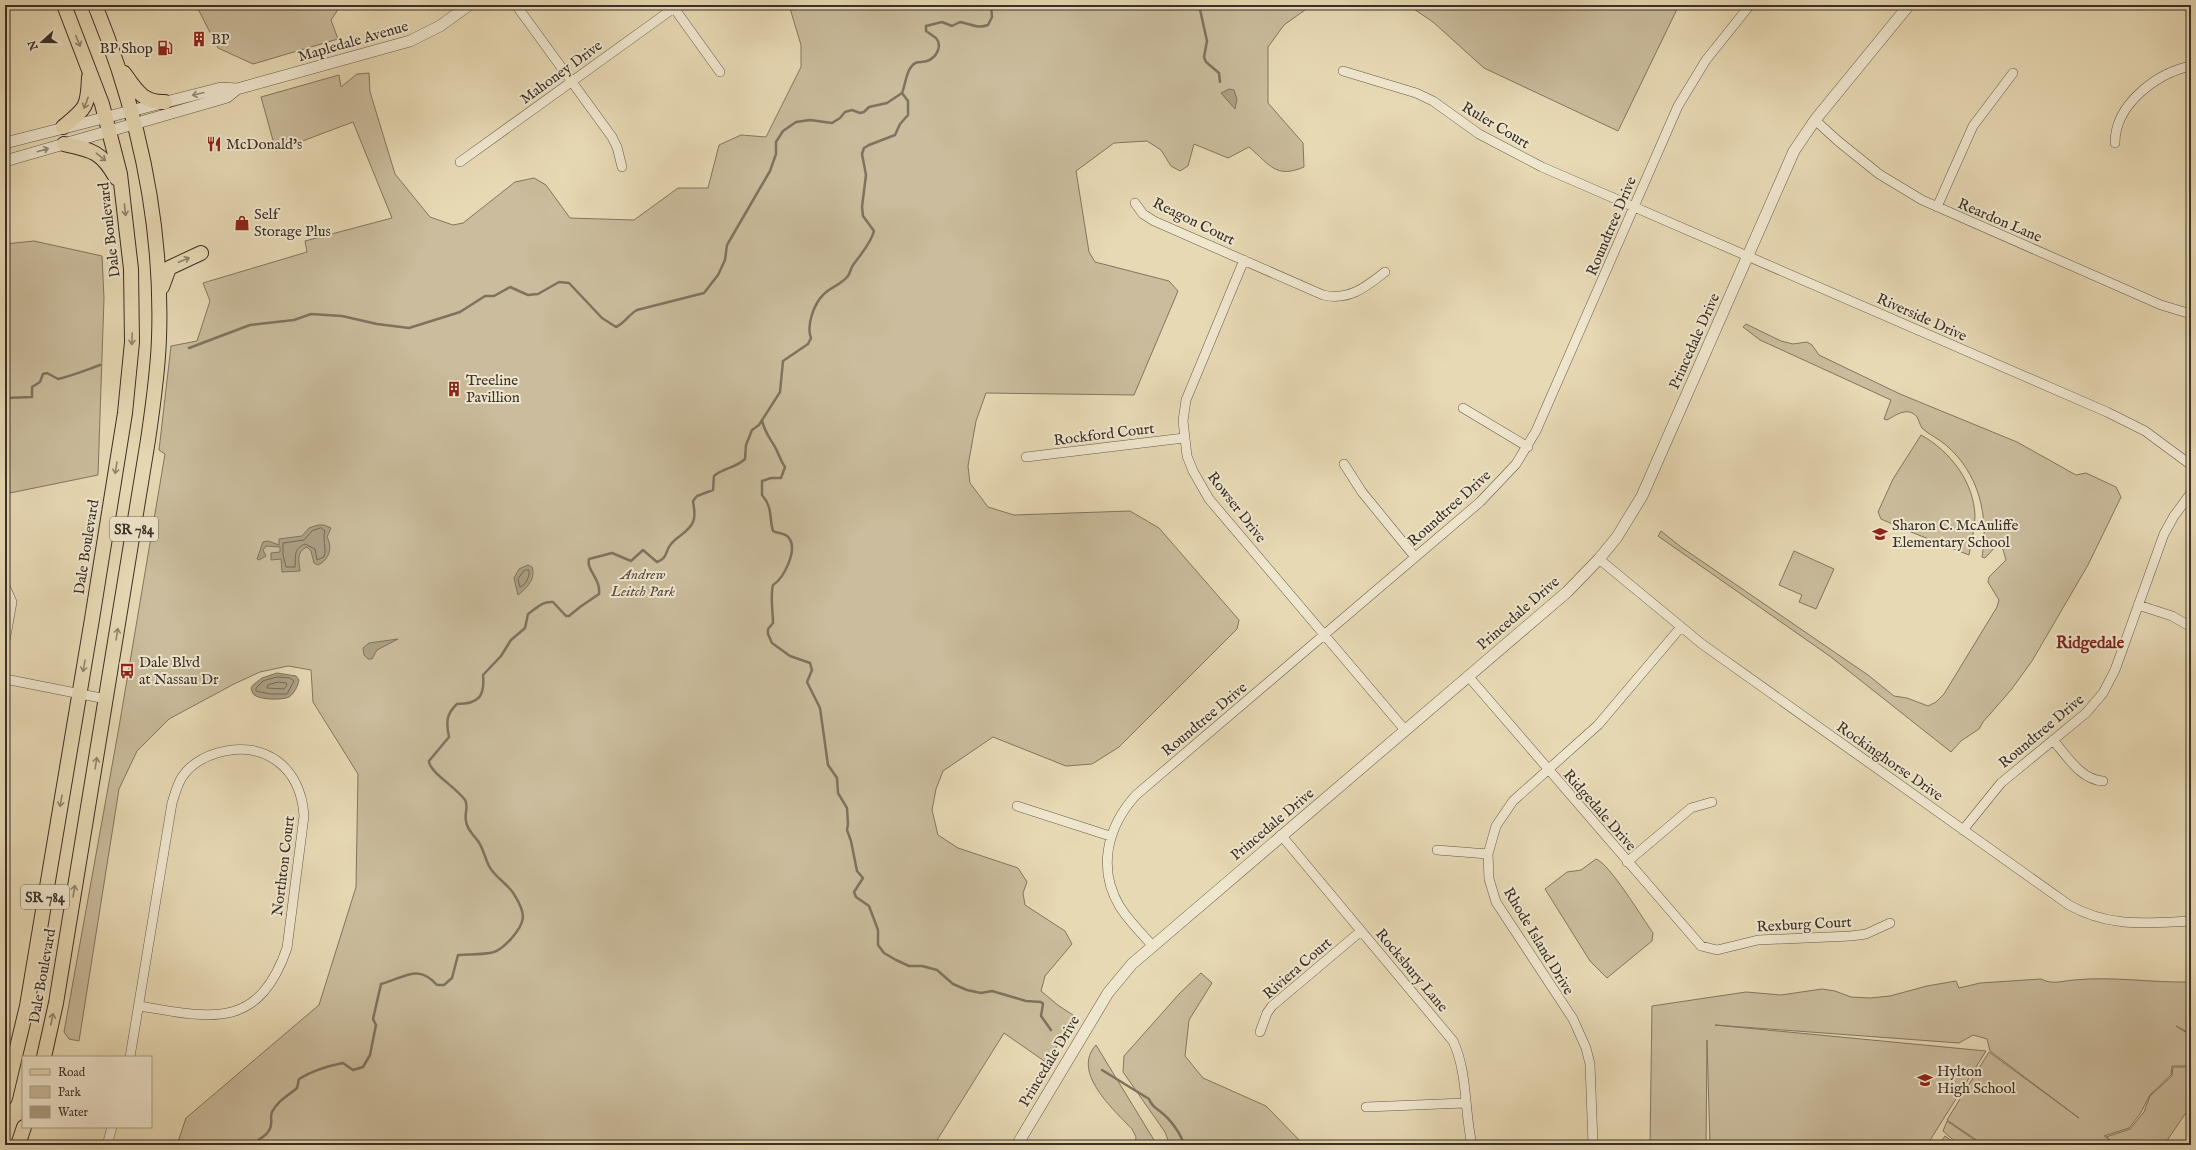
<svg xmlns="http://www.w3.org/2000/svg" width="2196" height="1150" font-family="'IM FELL English',serif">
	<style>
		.green { fill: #cabc9c; stroke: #827662 }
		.water { fill: #aca084; stroke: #7e735f }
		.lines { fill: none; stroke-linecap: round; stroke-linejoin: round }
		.shore { stroke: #736856; stroke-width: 1 }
		.stream { stroke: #7e735f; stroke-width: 2.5 }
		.minor-casing { stroke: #655a4a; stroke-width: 10 }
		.tertiary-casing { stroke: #655a4a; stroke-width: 12 }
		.primary-casing { stroke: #3a3027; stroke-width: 16 }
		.minor { stroke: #efe6ce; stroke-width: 9 }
		.tertiary { stroke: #efe6ce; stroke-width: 11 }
		.primary { stroke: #e7d9b4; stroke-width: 14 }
		.oneway { stroke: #90846e }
		.oneway2 { stroke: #948b7a }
		.labels { text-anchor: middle; stroke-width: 4; stroke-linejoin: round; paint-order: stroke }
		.shield { fill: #efe6ce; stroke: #706759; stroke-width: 1 }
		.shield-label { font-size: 14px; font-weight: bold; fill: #3a3027 }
		.poi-label { font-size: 15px; fill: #3a3027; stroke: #efe6ce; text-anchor: start }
		.street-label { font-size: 15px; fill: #3a3027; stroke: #efe6ce }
		.park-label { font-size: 15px; font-style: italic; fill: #574c3e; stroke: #efe6ce }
		.neighbourhood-label { font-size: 16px; font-weight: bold; fill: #7a1f14; stroke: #efe6ce }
	</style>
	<rect width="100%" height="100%" fill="#e7d9b4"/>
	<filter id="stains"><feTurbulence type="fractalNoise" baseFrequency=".005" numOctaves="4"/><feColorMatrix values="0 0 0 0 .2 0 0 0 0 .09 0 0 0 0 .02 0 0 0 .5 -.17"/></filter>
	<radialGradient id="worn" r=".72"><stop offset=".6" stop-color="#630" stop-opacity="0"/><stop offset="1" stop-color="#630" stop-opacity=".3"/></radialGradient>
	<path class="green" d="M 196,5 L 341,5 L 331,20 L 338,39 L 253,64 L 218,48 Z
		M 789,5 L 1312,5 L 1284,25 L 1268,47 L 1268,103 L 1303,143 L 1304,167 C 1276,179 1270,165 1249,147 L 1228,158 L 1194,144 L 1188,166 L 1180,171 L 1171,166 L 1161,150 L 1147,141 L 1114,143 L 1076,171 L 1089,252 L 1095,262 L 1169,281 L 1178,291 L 1134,395 L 986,393 L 976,421 L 968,466 L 970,483 L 988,507 L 1014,515 L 1130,511 L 1159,528 L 1239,620 L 1237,629 L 1119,747 L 1092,764 L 1066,766 L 993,737 L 943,771 L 936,789 L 932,810 L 938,835 L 958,848 L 1018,868 L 1027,882 L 1023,893 L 1025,905 L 1065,931 L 1072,944 L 1045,976 L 1041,991 L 1059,1006 L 1073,1015 L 1071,1022 L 1047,1063 L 1004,1033 L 934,1145 L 177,1145 L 186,1118 L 319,1005 L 356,887 L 358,774 L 313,702 L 311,670 L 288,666 L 260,672 L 234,684 L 169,719 L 137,751 L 119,789 L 79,1041 L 69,1039 L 64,1032 L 119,727 L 165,454 L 159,450 L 171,346 L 197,341 L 210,301 L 203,283 L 307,252 L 305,241 L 392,218 L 353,122 L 276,151 L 261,97 L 339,75 L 341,87 L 357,74 L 369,73 L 370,92 L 395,174 L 430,217 L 453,225 L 463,223 L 515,182 L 534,178 L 546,185 L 570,218 L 634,220 L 678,188 L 708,188 L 719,145 L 741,135 L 766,137 L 801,67 L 801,45 Z
		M 1408,5 L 1679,5 L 1618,131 L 1484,68 L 1433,22 Z
		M 34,241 L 102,256 L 104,298 L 98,475 L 5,494 L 5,244 Z
		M 1746,324 L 1781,341 L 1793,344 L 1807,342 L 1812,345 L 1819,355 L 1900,394 L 2017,442 L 2076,475 L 2086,473 L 2116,487 L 2121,497 L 2088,565 L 2032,661 L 2011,690 L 1983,722 L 1979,729 L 1961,741 L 1951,752 L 1831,657 L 1658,536 L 1661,531 L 1681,547 L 1868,675 L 1894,696 L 1907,698 L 1928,706 L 1936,702 L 1944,694 L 1997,607 L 1999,600 L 1988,582 L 1989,577 L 2006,560 L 2002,546 L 1998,544 L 1985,558 L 1982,557 C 1989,516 1979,474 1947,446 C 1940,439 1929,435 1922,428 C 1920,425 1919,421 1917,417 C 1908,406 1896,415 1887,420 L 1884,419 L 1891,400 L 1760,340 L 1743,327 Z
		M 1921,435 C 1950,451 1974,482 1975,516 C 1975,529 1971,542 1969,555 L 1906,530 L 1881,519 L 1878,512 L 1893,479 Z
		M 1794,551 L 1834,569 L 1816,609 L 1799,602 L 1802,595 L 1779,585 Z
		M 1596,859 C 1609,863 1643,919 1653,933 L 1652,941 L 1607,978 L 1590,961 L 1545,889 L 1567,872 L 1581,870 Z
		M 1201,973 L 1212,983 L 1189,1020 L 1185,1056 L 1203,1078 L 1266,1106 L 1304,1145 L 1170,1145 L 1165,1132 L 1123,1072 L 1124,1056 L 1180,993 Z
		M 2041,979 C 2053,985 2061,981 2074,980 C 2113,976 2152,983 2191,982 L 2191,1034 L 2176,1026 L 2190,1035 L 2188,1066 L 2172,1066 L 2171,1075 L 2150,1095 L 2140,1114 L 2129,1128 L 2104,1136 L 2116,1145 L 1984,1145 L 1947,1120 L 1989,1052 L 2079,1118 L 1990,1051 L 1987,1039 L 1973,1035 L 1959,1043 L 1715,1025 L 1986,1051 L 1927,1145 L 1710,1145 L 1707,1040 L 1706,1145 L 1650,1145 L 1652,1006 L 1746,992 L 1781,995 L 1822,989 L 1835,991 L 1851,997 L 1870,998 L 1890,996 L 1927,986 L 1956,981 L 1959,988 L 1980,983 Z
		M 2191,1037 L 2191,1118 L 2185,1114 L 2164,1145 L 2117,1145 L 2106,1137 L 2130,1129 L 2144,1112 L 2150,1096 L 2172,1076 L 2173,1067 L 2189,1067 Z
		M 1096,1045 L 1157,1145 L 1135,1145 L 1136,1137 L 1132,1129 C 1113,1109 1071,1072 1096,1045 Z
		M 1947,1121 L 1982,1145 L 1959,1145 L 1943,1131 Z
		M 1945,1136 L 1957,1145 L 1938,1145 Z"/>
	<path class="water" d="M 1229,89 L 1234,90 L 1237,99 L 1235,109 L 1221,93 Z
		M 318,525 L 324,525 L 331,528 L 327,537 C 333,548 329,560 318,565 L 314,563 L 311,551 L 307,547 C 296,552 299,561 300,571 L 282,572 L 281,559 L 271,560 L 271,553 L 280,552 L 280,547 L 266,546 L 263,550 L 266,556 L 259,560 L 257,559 L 263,542 L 268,541 L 279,545 L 279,539 L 302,536 L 309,528 Z
		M 528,565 L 532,567 C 536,579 527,588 518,595 L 514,578 L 519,569 Z
		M 398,639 L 377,650 L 372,659 L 368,659 L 364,655 L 363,648 L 369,643 Z
		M 277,673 L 296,676 L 299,680 C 298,686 294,694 289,697 C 283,700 263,700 256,696 C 253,695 252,692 251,688 L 253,685 L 262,678 Z"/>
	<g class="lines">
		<path class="shore" d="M 321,528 L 325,531 C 322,540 327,547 324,557 L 317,560 L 315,549 L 305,544 C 293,549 296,556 295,567 L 286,567 L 283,555 L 283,543 L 304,540 L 312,531 Z
			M 525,570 L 529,570 C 530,576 526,585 520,587 L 518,579 Z
			M 278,677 L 290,678 L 294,681 L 287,694 L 270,694 L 256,691 L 256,688 L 263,681 Z
			M 279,682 L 286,683 L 287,685 L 284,689 L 267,688 L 268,685 Z"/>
		<path class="stream" d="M 1199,5 L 1207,41 L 1204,57 L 1206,62 L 1219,73 L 1220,82
			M 189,348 L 250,325 L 294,320 L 311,314 L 342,316 L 377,324 L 409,328 L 460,312 L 485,296 L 494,296 L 510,287 L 528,295 L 538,294 L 559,282 L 569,283 L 602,318 L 616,327 C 625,323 628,315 637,310 L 704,293 L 718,275 L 725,260 L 727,245 L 770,171 L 776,154 L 776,142 L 783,131 L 796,122 L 810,120 L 832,123 L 840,118 L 845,112 L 852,110 L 860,113 L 864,112 L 869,107 L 887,103 L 902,93
			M 5,398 L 32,397 L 32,387 L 40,382 L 43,374 L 47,373 L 58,379 C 72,376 86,370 100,365
			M 762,420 C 764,431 769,437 775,447 C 779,454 780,460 785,467 L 781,478 L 771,478 L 762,481 L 762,495 C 773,507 769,518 773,531 C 778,534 785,532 789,538 C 798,550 784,578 773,585 C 770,597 773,611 773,623 L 768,629 L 768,634 L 772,643 L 790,656 L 810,663 L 812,670 L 807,682 L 820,708 L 828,765 L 837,778 L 838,793 L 847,808 L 848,824 L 847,830 L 851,841 L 857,871 L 863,878 L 854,892 L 856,897 L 869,906 L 878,930 L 878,945 L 884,953 L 896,960 L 909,966 L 922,966 L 937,970 L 953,984 L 967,990 L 981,993 L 992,991 L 1026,1001 L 1041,1002 L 1043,1004 L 1041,1016 L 1051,1030
			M 1102,1070 L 1149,1099 C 1152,1107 1156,1108 1162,1113 C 1171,1120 1181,1134 1184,1145
			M 257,1145 L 257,1141 C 263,1137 271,1132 271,1124 C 272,1120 270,1117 272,1112 C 278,1100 288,1096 297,1088 L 299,1079 C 312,1071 327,1066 343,1063 L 353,1070 L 363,1067 L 370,1055 L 376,1025 L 373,1019 L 381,984 C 404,978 418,963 437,985 L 444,985 L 452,978 L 458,955 C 470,954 483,955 494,952 C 501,950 506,944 511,939 C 525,923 527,915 515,896 C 509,884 495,878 489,866 C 485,858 483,848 478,841 C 473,834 467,830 466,821 C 464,814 469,806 465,800 C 457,788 429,772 429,761 L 449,737 C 446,723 446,714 457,704 C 479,704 485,696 483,675 L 501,656 L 511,640 L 525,628 L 528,614 C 537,608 542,601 553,602 L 566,616 L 569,616 L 580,607 L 599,594 C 601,579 586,570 589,559 L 612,553 L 631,561 L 643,550 L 657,562 C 668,558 665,551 671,544 C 677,536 689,532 693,522 C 696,516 694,508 693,501 L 697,496 L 713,490 L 714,476 C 723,468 736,468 745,459 L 746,445 L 752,430 L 759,425 L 780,392 L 783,361 L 808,344 L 811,338 C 806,326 814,304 823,295 C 830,287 841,285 848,276 C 850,273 851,268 853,265 C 861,254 871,243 874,231 L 863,216 L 862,207 L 866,175 L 862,154 L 864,148 L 869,145 L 895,135 L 900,124 L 908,115 L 908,101 L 902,93 C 905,86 906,73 911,67 C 916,60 921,63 927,61 C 936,58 943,46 936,38 C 933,36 929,33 926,31 L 926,26 L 942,22 L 952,26 L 960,22 C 972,24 977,29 988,25 L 992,17 L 991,5"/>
		<g class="minor-casing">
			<path id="minor" d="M 516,5 L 612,137 L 617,147 L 622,167
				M 674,8 L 720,72
				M 1343,71 L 1416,93 L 1433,101 L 1479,134 L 1542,167 L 2107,412 L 2145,431 L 2191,465
				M 1815,120 L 1838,141 L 1879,174 L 1922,200 L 2161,305 L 2191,314
				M 2115,143 C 2115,104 2157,73 2191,66
				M 460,162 L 678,5
				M 1135,203 L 1143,214 L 1154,221 L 1323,295 C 1349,301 1366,287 1385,272
				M 1937,207 L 1973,126 L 2013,73
				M 1244,260 L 1186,400 L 1183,421 L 1187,456 L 1193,471 L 1209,499 L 1405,730
				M 1463,408 L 1528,447
				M 1026,457 L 1184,438
				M 1344,464 L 1362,492 L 1415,557
				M 1599,559 L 1702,644 L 2069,905 C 2110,928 2146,923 2191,921
				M 5,586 L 12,602 L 5,641
				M 2138,605 L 2172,616 L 2191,627
				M 1468,676 L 1701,946 L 1717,950 L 1758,940 L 1851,936 L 1866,934 L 1890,923
				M 5,679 L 106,699
				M 2053,740 C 2067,756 2081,780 2103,781
				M 1017,806 L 1110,836
				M 1963,830 L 2001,783 L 2086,713 L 2103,693 L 2115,670 L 2164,534 L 2174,516 L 2191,493
				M 1281,835 L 1453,1041 C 1468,1073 1464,1110 1472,1145
				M 1437,850 L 1488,854
				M 1627,862 L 1691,808 L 1712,802
				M 1152,945 C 1141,933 1129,921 1120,907 C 1097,869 1107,827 1136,795 L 1480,502 L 1516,464 L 1536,431 L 1678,106 L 1706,60 L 1750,5
				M 1260,1032 L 1267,1013 L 1272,1006 L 1361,931
				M 130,1057 L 172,803 C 175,794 177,785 182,777 C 190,765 204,757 217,753 C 264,739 301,767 304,816 L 287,948 C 258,1031 211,1018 139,1006
				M 1366,1107 L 1465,1103
				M 107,1145 L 112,1127
				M 1593,1145 L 1590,1064 L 1586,1048 L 1573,1019 L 1496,902 L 1489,879 L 1488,854 L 1496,826 L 1513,801 L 1598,725 L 1681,627"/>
		</g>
		<g class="tertiary-casing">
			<path id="tertiary" d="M 5,143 L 221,88 L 237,89 L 410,41 L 440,26 L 469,5
				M 5,161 L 217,100 L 227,97 L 237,89
				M 1017,1145 L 1108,993 L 1132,964 L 1567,592 L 1599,559 L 1617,537 L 1642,496 L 1794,151 L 1815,120 L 1909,5"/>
		</g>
		<g class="primary-casing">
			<path id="primary" d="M 124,73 C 136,90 143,103 165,102
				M 63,127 C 86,108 88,107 89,77
				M 64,144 C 92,150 102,152 116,178
				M 162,287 L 169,268 L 201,253
				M 44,1057 L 56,1003 L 148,440 C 153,406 158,372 159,338 C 163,223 138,111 95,5
				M 5,1098 L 27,1006 L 92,619 L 125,413 L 132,342 L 131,269 L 120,174 L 102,104 L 64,5
				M 18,1145 L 24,1127"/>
		</g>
		<use href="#minor" class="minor"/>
		<use href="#tertiary" class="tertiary"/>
		<use href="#primary" class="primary"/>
	</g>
	<defs><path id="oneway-shaft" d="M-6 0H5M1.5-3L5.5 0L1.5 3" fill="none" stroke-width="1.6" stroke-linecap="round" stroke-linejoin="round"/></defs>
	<g class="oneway">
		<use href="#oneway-shaft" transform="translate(78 41) rotate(68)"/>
		<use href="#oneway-shaft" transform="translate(86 103) rotate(110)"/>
		<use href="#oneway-shaft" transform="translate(101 157) rotate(39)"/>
		<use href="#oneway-shaft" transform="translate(125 210) rotate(84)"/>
		<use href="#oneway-shaft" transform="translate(184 260) rotate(-23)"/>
		<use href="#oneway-shaft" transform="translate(132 339) rotate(92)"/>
		<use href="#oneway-shaft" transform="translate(116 468) rotate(99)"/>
		<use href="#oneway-shaft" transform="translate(117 634) rotate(-81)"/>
		<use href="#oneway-shaft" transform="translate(84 666) rotate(100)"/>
		<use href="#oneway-shaft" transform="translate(96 763) rotate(-81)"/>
		<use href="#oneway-shaft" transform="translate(61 801) rotate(100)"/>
		<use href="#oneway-shaft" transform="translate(74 891) rotate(-81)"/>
		<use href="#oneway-shaft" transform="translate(52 1019) rotate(-78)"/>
	</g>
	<g class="oneway2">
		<use href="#oneway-shaft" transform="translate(198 94) rotate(166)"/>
		<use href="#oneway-shaft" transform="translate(43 150) rotate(-16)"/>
	</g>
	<defs>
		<g id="building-bare" transform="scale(1.2)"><path d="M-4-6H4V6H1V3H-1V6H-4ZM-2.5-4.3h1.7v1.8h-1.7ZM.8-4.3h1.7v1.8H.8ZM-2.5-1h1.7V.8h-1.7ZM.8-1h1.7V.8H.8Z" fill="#8f2418" stroke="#efe6ce" stroke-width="2.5" paint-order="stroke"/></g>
		<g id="fuel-bare" transform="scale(1.2)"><path d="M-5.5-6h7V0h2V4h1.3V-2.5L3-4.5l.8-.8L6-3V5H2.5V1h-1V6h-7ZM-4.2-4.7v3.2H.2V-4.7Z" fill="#8f2418" stroke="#efe6ce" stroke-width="2.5" paint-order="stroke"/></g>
		<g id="restaurant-bare" transform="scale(1.2)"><path d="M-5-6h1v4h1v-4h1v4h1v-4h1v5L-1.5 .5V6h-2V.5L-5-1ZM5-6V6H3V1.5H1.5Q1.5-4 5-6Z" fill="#8f2418" stroke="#efe6ce" stroke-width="2.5" paint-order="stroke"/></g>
		<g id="shop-bare" transform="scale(1.2)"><path d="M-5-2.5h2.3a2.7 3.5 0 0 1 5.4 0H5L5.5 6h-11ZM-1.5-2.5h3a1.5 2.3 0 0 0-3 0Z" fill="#8f2418" stroke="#efe6ce" stroke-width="2.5" paint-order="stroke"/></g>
		<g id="school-bare" transform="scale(1.2)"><path d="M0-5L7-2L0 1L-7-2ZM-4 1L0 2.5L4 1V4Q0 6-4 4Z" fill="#8f2418" stroke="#efe6ce" stroke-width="2.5" paint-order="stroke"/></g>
		<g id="bus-bare" transform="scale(1.2)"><path d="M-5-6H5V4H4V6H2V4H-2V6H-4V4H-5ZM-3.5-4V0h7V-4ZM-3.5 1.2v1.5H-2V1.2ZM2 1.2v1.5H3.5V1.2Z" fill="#8f2418" stroke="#efe6ce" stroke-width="2.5" paint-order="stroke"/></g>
	</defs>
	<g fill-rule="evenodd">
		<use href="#building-bare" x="199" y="39"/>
		<use href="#fuel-bare" x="165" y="48"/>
		<use href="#restaurant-bare" x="214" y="144"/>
		<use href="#shop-bare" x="242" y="223"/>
		<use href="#building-bare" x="454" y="389"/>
		<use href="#school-bare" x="1880" y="534"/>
		<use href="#bus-bare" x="127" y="671"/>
		<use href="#school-bare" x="1925" y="1080"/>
	</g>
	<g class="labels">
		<g class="shield">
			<rect x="110" y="517" width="48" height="24" rx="3"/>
			<rect x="21" y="885" width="48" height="24" rx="3"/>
		</g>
		<g class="shield-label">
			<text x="134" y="534">SR 784</text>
			<text x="45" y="902">SR 784</text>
		</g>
		<g class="poi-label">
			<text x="211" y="44">BP</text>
			<text x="153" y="53" text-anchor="end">BP Shop</text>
			<text x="226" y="149">McDonald's</text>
			<text x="254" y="219">Self<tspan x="254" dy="17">Storage Plus</tspan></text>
			<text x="466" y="385">Treeline<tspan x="466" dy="17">Pavillion</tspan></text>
			<text x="1892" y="530">Sharon C. McAuliffe<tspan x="1892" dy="17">Elementary School</tspan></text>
			<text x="139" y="667">Dale Blvd<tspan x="139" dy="17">at Nassau Dr</tspan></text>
			<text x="1937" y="1076">Hylton<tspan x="1937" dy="17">High School</tspan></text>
		</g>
		<g class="street-label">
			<text transform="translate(353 41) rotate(-16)" y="5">Mapledale Avenue</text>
			<text transform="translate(561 72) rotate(-36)" y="5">Mahoney Drive</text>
			<text transform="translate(1496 125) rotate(31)" y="5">Ruler Court</text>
			<text transform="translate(2000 220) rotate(23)" y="5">Reardon Lane</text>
			<text transform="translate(1194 221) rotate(26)" y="5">Reagon Court</text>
			<text transform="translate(1611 226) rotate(-67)" y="5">Roundtree Drive</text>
			<text transform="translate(109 230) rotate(-97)" y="5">Dale Boulevard</text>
			<text transform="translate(1922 317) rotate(24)" y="5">Riverside Drive</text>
			<text transform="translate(1694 341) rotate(-66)" y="5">Princedale Drive</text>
			<text transform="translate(1104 434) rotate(-7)" y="5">Rockford Court</text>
			<text transform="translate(1237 507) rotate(52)" y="5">Rowser Drive</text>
			<text transform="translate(1449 508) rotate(-42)" y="5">Roundtree Drive</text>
			<text transform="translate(86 547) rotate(-81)" y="5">Dale Boulevard</text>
			<text transform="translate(1518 613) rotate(-41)" y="5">Princedale Drive</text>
			<text transform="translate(1204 719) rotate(-40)" y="5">Roundtree Drive</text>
			<text transform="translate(2041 731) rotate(-40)" y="5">Roundtree Drive</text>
			<text transform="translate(1890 761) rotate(35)" y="5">Rockinghorse Drive</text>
			<text transform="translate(1600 810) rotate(49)" y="5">Ridgedale Drive</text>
			<text transform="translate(1272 824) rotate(-40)" y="5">Princedale Drive</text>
			<text transform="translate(283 866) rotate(-83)" y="5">Northton Court</text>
			<text transform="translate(1804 924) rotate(-3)" y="5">Rexburg Court</text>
			<text transform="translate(1539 941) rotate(59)" y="5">Rhode Island Drive</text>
			<text transform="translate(1297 968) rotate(-41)" y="5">Riviera Court</text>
			<text transform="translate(1412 970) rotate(50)" y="5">Rocksbury Lane</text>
			<text transform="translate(42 976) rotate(-80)" y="5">Dale Boulevard</text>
			<text transform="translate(1049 1061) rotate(-59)" y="5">Princedale Drive</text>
		</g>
		<g class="park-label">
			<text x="643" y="579">Andrew<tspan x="643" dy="17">Leitch Park</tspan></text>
		</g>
		<g class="neighbourhood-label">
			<text x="2090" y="648">Ridgedale</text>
		</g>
	</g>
	<rect width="2196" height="1150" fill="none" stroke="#e7d9b4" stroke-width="20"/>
	<rect x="6" y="6" width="2184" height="1138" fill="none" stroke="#3a3027" stroke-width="2"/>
	<rect x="10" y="10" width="2176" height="1130" fill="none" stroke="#3a3027"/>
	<rect x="22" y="1056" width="130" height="72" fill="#efe6ce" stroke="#a79d8b"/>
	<rect x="30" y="1069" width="20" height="6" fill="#e7d9b4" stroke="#a79d8b"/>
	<text x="58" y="1076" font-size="12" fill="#3a3027">Road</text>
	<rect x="30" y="1086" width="20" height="12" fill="#cabc9c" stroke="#a79d8b"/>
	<text x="58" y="1096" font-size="12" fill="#3a3027">Park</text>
	<rect x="30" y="1106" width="20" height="12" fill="#aca084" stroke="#a79d8b"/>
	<text x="58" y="1116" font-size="12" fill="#3a3027">Water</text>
	<g transform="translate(42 42) rotate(249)" stroke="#efe6ce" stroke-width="3" paint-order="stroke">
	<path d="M0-3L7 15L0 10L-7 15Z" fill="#3a3027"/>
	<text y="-6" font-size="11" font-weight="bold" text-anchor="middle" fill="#3a3027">N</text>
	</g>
	<rect width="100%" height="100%" filter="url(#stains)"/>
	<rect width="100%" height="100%" fill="url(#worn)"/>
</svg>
